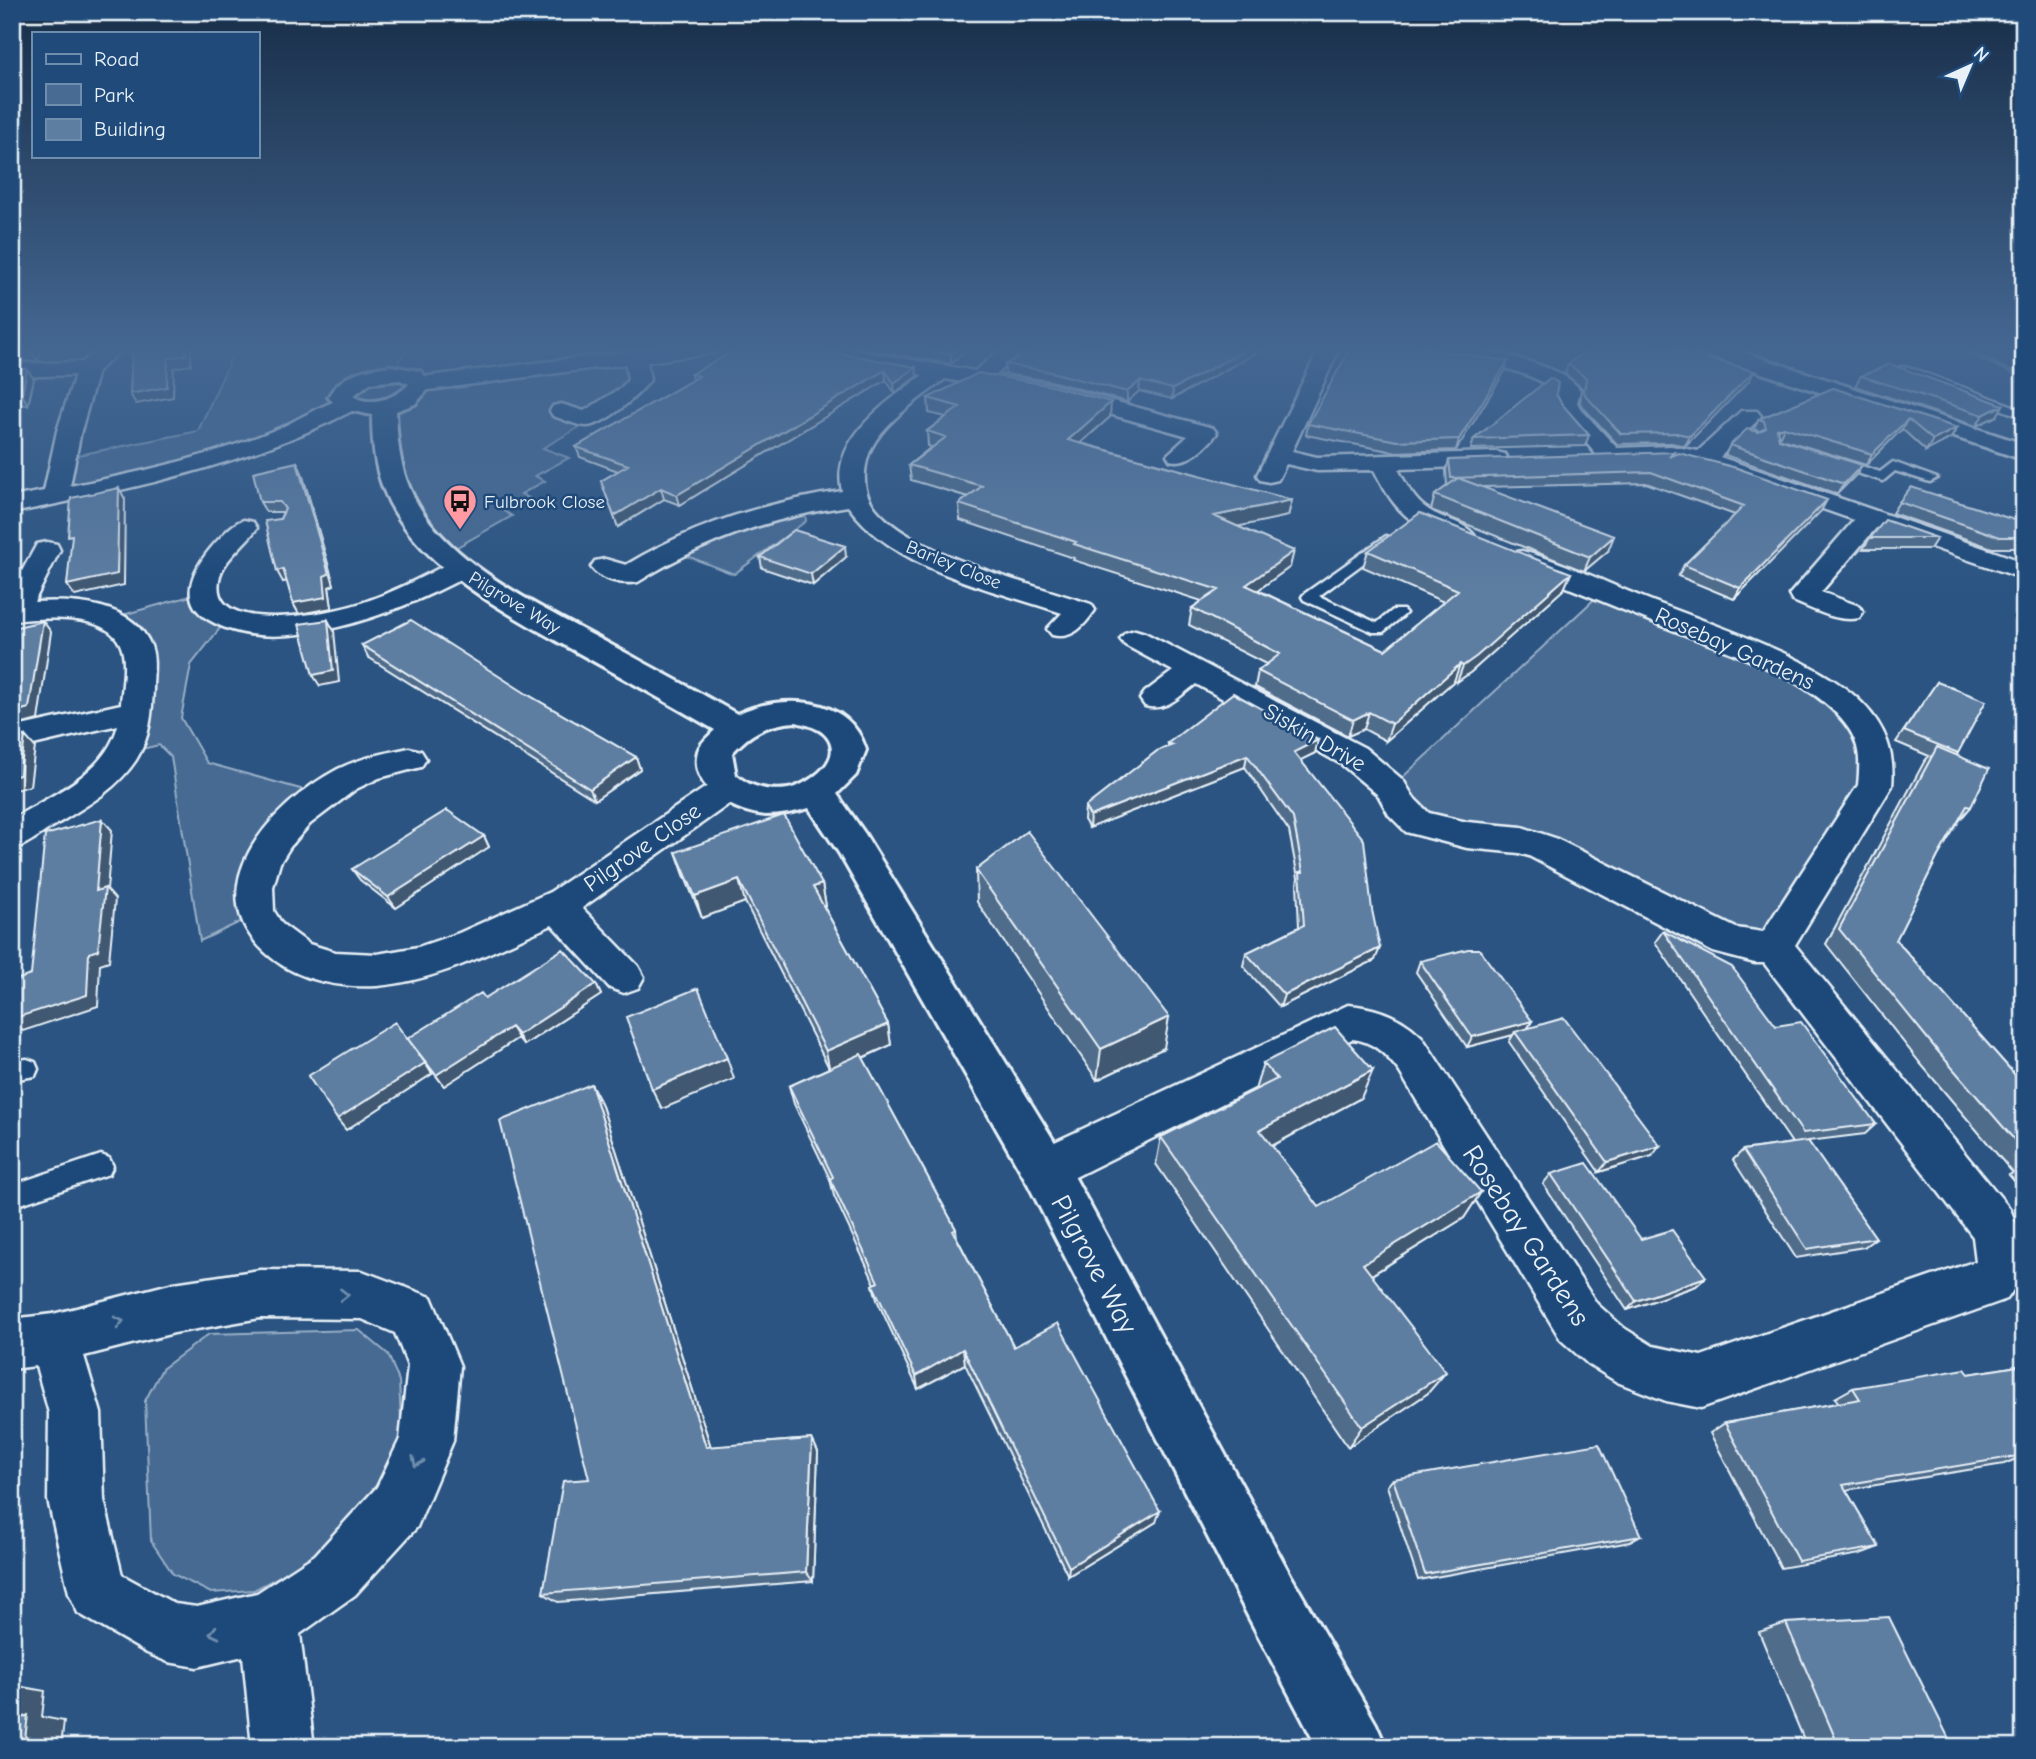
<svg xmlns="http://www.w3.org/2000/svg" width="2036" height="1759" font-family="'Comic Neue',sans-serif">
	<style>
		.green { fill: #476b93; stroke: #98aec6; stroke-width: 2 }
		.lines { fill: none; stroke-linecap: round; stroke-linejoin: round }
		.stream { fill: #a0b6cb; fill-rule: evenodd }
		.lane-casing { stroke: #e8f1f8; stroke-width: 5 }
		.street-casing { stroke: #e8f1f8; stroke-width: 5 }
		.secondary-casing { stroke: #e8f1f8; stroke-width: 6 }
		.lane { fill: #1f4a7a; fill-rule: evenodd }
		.street { fill: #1f4a7a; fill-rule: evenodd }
		.secondary { fill: #1f4a7a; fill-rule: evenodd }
		.wall { fill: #506c8a; stroke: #e8f1f8; stroke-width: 2 }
		.shaded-wall { fill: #415871; stroke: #e8f1f8; stroke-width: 2 }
		.building { fill: #5d7da1; stroke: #e8f1f8; stroke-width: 2 }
		.oneway { stroke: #6f8dac }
		.labels { text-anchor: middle; stroke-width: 5; stroke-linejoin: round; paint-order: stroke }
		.far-poi-label { font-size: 19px; fill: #e8f1f8; stroke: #1f4a7a; text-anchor: start }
		.far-street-label { font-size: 19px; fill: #e8f1f8; stroke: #1f4a7a }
		.street-label { font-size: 23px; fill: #e8f1f8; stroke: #1f4a7a }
		.near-street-label { font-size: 28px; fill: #e8f1f8; stroke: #1f4a7a }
	</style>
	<rect width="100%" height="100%" fill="#2b5482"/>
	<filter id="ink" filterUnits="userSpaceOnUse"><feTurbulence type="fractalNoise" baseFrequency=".0143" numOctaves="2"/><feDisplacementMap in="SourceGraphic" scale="14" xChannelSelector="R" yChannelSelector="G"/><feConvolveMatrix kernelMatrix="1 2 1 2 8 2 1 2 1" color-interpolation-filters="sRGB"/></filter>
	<g filter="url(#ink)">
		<path class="green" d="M 236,347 L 408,347 L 392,373 L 418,380 L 636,357 L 639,380 L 578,428 L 543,448 L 569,458 L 535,476 L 545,481 L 521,494 L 529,498 L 504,511 L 512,516 L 443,555 L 419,528 L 384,407 L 353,406 L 293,432 L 55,497 L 63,458 L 198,431 Z
			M 804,505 L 806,521 L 734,574 L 671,550 Z
			M 205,592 L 228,618 L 191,665 L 181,718 L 207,763 L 322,795 L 300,812 L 257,914 L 200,941 L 171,757 L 159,745 L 125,753 L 138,658 L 108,619 Z
			M 1602,592 L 1802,674 L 1877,752 L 1774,947 L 1575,865 L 1442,830 L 1391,788 Z
			M 359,1330 L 388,1354 L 399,1381 L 402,1439 L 378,1493 L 337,1538 L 301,1565 L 254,1590 L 211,1593 L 173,1574 L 151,1541 L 145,1401 L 162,1369 L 209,1334 Z"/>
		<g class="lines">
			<path class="stream" d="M 1953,347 L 1962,347 L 2024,375 L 2024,380 Z"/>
			<g class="lane-casing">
				<path id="lane" d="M 1900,367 L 1908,367 L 2024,410 L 2024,418 L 1900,371 Z
					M 1836,458 L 1880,472 L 1893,462 L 1937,478 L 1930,482 L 1895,471 L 1883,481 L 1831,465 L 1831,459 Z
					M 1386,536 L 1393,540 L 1391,543 L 1319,596 L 1377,623 L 1393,610 L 1403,610 L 1406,613 L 1403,616 L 1383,632 L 1373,632 L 1304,600 L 1302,597 L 1304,594 Z
					M 27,1059 L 35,1062 L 38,1069 L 35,1076 L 12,1080 L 12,1061 Z
					M 101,1155 L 109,1158 L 113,1166 L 109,1174 L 12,1207 L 12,1185 Z"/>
			</g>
			<g class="street-casing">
				<path id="street" d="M 102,347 L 124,347 L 98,371 L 81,431 L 70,486 C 142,472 214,456 282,427 C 301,419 337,394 356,399 L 359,404 L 356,409 C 248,465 131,489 12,513 L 12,497 L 44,491 L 57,431 L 75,375 L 12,377 L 12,364 L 82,362 Z
					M 666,347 L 722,347 L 719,351 L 712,353 L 647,362 L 650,380 C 640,394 605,426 586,426 C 575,425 563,419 553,416 L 550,411 L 553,406 L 561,404 L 584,411 L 621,388 L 628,380 L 626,364 L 421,391 L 413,389 L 410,384 L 413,379 L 421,377 Z
					M 794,347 L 837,347 L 975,371 L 1003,347 L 1025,347 L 996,375 L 1050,384 L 1213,428 L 1217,433 C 1207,447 1188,465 1170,460 L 1167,455 L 1188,436 L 1048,397 L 945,379 C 920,399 885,420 871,449 C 864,464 862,486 870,500 C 897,551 1037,586 1091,604 L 1095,610 C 1084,626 1072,640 1052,635 L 1047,629 L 1062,613 C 989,588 896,571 848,506 C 772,517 703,541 638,582 C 623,585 600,580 591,567 L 595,561 L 605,559 L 626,565 C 692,525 766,502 842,491 C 830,439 887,402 923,375 L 804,353 L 797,351 Z
					M 1320,347 L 1340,347 L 1292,451 L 1317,457 L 1496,452 L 1505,454 L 1508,459 L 1505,464 L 1496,466 L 1398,469 C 1406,484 1414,501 1429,510 C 1442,519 1465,522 1474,535 L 1470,541 C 1458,544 1450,540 1438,535 C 1403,520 1391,503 1374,470 L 1317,471 L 1286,464 L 1278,480 L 1269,482 L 1260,480 L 1257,475 Z
					M 1401,347 C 1440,343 1556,355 1580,390 L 1577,403 L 1580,408 L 1617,448 L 1671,446 L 1698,451 L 1741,411 L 1757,411 L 1761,416 L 1757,421 L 1720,457 L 2024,562 L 2024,579 L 1876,528 L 1821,592 L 1859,606 L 1863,612 L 1859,618 C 1838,623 1813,609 1793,601 L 1789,595 L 1854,520 L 1698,465 L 1671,460 L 1610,462 L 1601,460 L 1559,411 L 1555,403 L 1557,392 C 1524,364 1453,359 1411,353 L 1404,351 Z
					M 244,520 L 253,522 L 257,528 C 246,544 222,560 219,580 C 209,638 331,613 361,603 C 392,593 421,578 449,563 L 459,561 L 469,563 L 473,569 L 469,575 C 404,610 279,662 209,620 C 172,598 199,560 219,539 C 227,531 233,523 244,520 Z
					M 47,542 L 57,544 L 60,550 L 34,602 C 74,600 133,602 151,646 C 156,659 153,675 153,688 C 152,714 150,738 136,760 C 115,792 81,809 49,829 C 37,837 26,845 12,850 L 12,819 C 51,795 106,774 118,725 L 12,750 L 12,728 L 121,704 C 122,686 128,661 120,644 C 105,612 41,618 12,621 L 12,589 L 37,544 Z
					M 1522,551 C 1561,561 1600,580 1637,595 C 1700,621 1817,656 1863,704 C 1886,728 1895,753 1892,786 L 1795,945 L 2010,1209 C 2024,1242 2030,1269 2007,1299 L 1701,1408 L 1666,1401 L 1617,1382 L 1588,1364 L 1561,1340 L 1399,1071 C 1386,1054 1373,1041 1352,1039 L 1061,1184 L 1045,1190 L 1029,1184 L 1022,1169 L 1029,1154 L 1348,1005 C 1376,1007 1402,1017 1422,1037 L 1597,1304 L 1624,1328 L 1653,1346 L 1701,1356 L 1976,1261 L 1973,1237 L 1764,963 L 1755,963 L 1713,952 L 1529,856 L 1519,853 L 1467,848 L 1406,832 L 1389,815 L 1378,795 L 1341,764 L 1196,684 C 1179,696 1167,712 1145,706 L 1140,699 L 1145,692 L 1173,671 L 1125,645 L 1120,639 L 1125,633 L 1135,630 L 1145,633 L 1365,748 L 1403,780 L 1414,798 L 1429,813 L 1467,822 L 1522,827 L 1555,838 L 1736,928 L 1763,932 L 1858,785 C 1860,765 1861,747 1849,729 C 1814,677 1726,652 1670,629 C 1618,608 1565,586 1512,565 L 1508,559 L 1512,553 Z
					M 409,748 L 421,751 L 426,759 L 421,767 L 379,778 L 356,789 L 310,824 L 290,847 L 280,863 L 273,887 L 274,911 L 282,924 L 309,944 L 335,952 L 377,954 L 418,947 L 459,933 L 550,892 L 715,781 L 727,777 L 739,781 L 744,789 L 739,797 L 582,908 L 638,966 L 644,977 L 638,988 L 624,993 L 610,988 L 552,925 C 496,949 439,981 377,986 C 342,988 300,981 272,958 C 190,893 270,805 338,769 C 360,758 385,753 409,748 Z
					M 260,1270 L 362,1271 L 431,1297 L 460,1366 L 453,1441 L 417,1527 L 355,1595 L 300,1634 L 314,1747 L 252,1747 L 243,1656 L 197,1667 L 168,1662 L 147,1653 L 78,1613 L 69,1593 L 48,1500 L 49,1413 L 36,1366 L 12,1369 L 12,1319 L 53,1314 L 174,1283 ZM 260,1318 L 362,1319 L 395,1333 L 408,1366 L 400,1439 L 377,1487 L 315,1555 L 257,1593 L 197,1607 L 175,1604 L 122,1575 L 104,1500 L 101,1413 L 84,1356 L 174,1333 Z"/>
			</g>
			<g class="secondary-casing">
				<path id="secondary" d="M 1695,347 L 1727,347 L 2024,444 L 2024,460 L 1698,352 Z
					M 391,366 L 420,371 L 433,384 L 415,404 L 396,411 C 397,438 399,464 410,489 C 440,560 536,604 600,639 C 646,664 692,688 737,714 C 782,693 850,695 866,750 L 856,775 L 837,794 L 865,834 L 1062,1154 L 1291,1576 L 1376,1724 L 1386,1747 L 1317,1747 L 1249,1618 L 1028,1184 L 839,853 L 809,808 C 795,812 781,815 766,815 C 736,813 688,789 698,751 C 700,743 709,736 715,730 C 669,703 622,677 575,651 C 507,613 413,566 383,488 C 374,464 372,441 372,415 L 339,408 L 328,397 C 342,373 365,369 391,366 ZM 400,380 L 409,384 C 395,399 370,407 353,396 L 370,383 ZM 796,722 C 807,725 823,728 829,740 C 842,762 806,786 788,789 C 769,792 750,787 736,775 L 732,753 C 751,732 768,724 796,722 Z"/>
			</g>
			<use href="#lane" class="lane"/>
			<use href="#street" class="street"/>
			<use href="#secondary" class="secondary"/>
		</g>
		<path class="wall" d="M 12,347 L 41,347 L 38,361 L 12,361 Z
			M 806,347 L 917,376 L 895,393 L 886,380 L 680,505 L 664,499 L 618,527 L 601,481 L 618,471 L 580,457 L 576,447 L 692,380 L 691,374 Z
			M 850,347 L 971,347 L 951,364 Z
			M 1267,347 L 1172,399 L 1139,391 L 1127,402 L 1051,381 L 1005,374 L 1005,364 Z
			M 1456,347 L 1520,347 L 1515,355 Z
			M 1508,361 L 1505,371 L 1456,450 L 1394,452 L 1306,435 L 1308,424 Z
			M 1568,364 L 1754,371 L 1749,381 L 1685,446 L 1671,443 L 1617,444 L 1582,406 L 1580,403 L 1582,388 L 1565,374 Z
			M 12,369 L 34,379 L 28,405 L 12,405 Z
			M 1861,376 L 2003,405 L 1997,416 L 1976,426 L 1855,386 Z
			M 1833,388 L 1957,428 L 1951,438 L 1926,451 L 1902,429 L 1866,465 L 1778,438 L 1779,439 L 1862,465 L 1856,475 L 1837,494 L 1725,455 L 1730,445 L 1759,431 L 1754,429 L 1759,419 Z
			M 1556,394 L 1561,403 L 1589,435 L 1585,446 L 1471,449 L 1474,439 Z
			M 928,398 L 1110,417 L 1081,443 L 1292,500 L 1288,516 L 1238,526 L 1290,567 L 1258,590 L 1385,650 L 1444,602 L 1363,567 L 1368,551 L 1571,573 L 1564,589 L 1471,672 L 1457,682 L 1454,681 L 1386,741 L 1364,729 L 1348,736 L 1255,687 L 1258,671 L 1266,664 L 1189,625 L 1192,608 L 1202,601 L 1073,560 L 1074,558 L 960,520 L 959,504 L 968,497 L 911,480 L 909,465 L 931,447 L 928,446 L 927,431 L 946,417 L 929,413 Z
			M 1672,456 L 1821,511 L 1734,599 L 1678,576 L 1684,565 L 1735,515 L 1646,483 L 1483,487 L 1608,551 L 1584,571 L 1431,510 L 1435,495 L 1447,486 L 1446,470 L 1449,460 Z
			M 297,462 L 302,473 L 334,585 L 329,587 L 332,608 L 299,614 L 293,603 L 287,581 L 283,582 L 280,519 L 283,512 L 266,512 L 260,502 Z
			M 1899,502 L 2024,523 L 2024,548 L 1992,548 L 1892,513 Z
			M 1870,538 L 1937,538 L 1930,549 L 1863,549 Z
			M 760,557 L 846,557 L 813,585 L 762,568 Z
			M 362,645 L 530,696 L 636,757 L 640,769 L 595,800 L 368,657 Z
			M 1937,682 L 1958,753 L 1956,755 L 1971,807 L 1959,821 L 1938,856 L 1896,940 L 2024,1085 L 2024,1192 L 2009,1175 L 2013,1173 L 1920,1063 L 1826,944 L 1924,762 L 1929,756 L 1896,742 Z
			M 1168,743 L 1315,753 L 1300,760 L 1375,960 L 1280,1007 L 1243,966 L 1246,953 L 1299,927 L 1297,884 L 1298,878 L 1289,831 L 1245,767 L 1089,828 L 1084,820 L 1085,807 L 1168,747 Z
			M 484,836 L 489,847 L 396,908 L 360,880 L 352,869 Z
			M 676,852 L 822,884 L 826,906 L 824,907 L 888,1024 L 891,1045 L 863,1058 L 956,1229 L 957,1238 L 1014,1347 L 1156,1522 L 1068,1576 L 965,1364 L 918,1389 L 877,1300 L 873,1285 L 875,1284 L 834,1196 L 830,1179 L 794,1104 L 789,1086 L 829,1068 L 745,902 L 702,918 L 684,875 Z
			M 976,870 L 1164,1048 L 1097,1080 L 977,902 Z
			M 1663,931 L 1776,1026 L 1876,1124 L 1865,1134 L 1808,1141 L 1876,1238 L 1864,1247 L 1796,1258 L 1733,1160 L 1743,1150 L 1792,1143 L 1655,942 Z
			M 1420,961 L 1532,1021 L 1528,1028 L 1652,1156 L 1599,1172 L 1509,1042 L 1513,1035 L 1467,1047 L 1416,972 Z
			M 596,984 L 601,995 L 524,1045 L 518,1038 L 444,1086 L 416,1050 L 432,1074 L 346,1130 L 407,1039 L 485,998 Z
			M 1263,1063 L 1361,1098 L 1272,1146 L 1319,1207 L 1481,1192 L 1464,1218 L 1372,1275 L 1428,1393 L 1348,1447 L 1156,1164 L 1161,1137 L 1255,1090 Z
			M 591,1084 L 601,1103 L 711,1447 L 812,1439 L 818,1452 L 813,1581 L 558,1602 L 543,1593 L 589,1479 Z
			M 1551,1174 L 1641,1239 L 1706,1277 L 1696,1286 L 1627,1310 L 1543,1184 Z
			M 2024,1365 L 2024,1457 L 2016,1459 L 2004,1464 L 1846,1490 L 1879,1547 L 1860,1554 L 1781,1568 L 1710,1433 L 1725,1423 L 1839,1403 L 1835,1398 L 1853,1388 L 1969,1374 Z
			M 1393,1479 L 1641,1536 L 1630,1542 L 1418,1580 L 1387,1486 Z
			M 1786,1623 L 1953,1747 L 1807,1747 L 1759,1632 Z"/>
		<path class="shaded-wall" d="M 32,347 L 41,347 L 38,361 L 31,351 Z
			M 186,347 L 191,347 L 191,365 L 174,368 L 173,397 L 136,404 L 130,394 L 168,358 Z
			M 960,347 L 971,347 L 951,364 L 951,354 Z
			M 1251,347 L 1267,347 L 1172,399 L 1173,389 Z
			M 1508,361 L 1505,371 L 1456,450 L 1459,439 Z
			M 916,367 L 917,376 L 895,393 L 894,383 Z
			M 27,369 L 34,379 L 28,405 L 22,394 Z
			M 885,370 L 886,380 L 680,505 L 677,495 Z
			M 1754,371 L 1749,381 L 1685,446 L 1690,436 Z
			M 1140,381 L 1139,391 L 1127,402 L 1127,392 Z
			M 1111,402 L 1110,417 L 1067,455 L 1068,440 Z
			M 2003,405 L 1997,416 L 1976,426 L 1983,415 Z
			M 13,417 L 20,427 L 12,446 L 12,419 Z
			M 1908,419 L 1902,429 L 1866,465 L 1872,454 Z
			M 1784,427 L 1779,438 L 1777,429 Z
			M 1957,428 L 1951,438 L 1926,451 L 1933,440 Z
			M 297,462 L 302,473 L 334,585 L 329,587 L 332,608 L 299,614 L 293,603 Z
			M 1862,465 L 1856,475 L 1837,494 L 1844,484 Z
			M 119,488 L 125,499 L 124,585 L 75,596 L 67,585 Z
			M 661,488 L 664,499 L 618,527 L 614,516 Z
			M 1292,500 L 1288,516 L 1212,532 L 1214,516 Z
			M 1827,500 L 1821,511 L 1734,599 L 1740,588 Z
			M 1614,536 L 1608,551 L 1584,571 L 1590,557 Z
			M 845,546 L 846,557 L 813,585 L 811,574 Z
			M 1294,551 L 1290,567 L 1243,601 L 1246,585 Z
			M 283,569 L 290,580 L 283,582 L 277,571 Z
			M 1571,573 L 1564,589 L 1471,672 L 1457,682 L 1463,666 Z
			M 328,620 L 334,631 L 339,682 L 320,686 L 313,675 Z
			M 43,621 L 51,632 L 38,720 L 12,727 L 12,713 Z
			M 1460,664 L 1454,681 L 1386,741 L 1392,724 Z
			M 1369,712 L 1364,729 L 1348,736 L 1353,720 Z
			M 25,736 L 35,747 L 30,786 L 12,791 L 12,777 Z
			M 1318,740 L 1315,753 L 1291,765 L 1294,752 Z
			M 1247,755 L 1245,767 L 1089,828 L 1090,816 Z
			M 636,757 L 640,769 L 595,800 L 590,789 Z
			M 102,819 L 112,830 L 107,890 L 115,899 L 109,961 L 100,964 L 98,1006 L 23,1031 L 12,1022 L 12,1019 L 89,953 Z
			M 484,836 L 489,847 L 396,908 L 388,897 Z
			M 739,880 L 745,902 L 702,918 L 695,896 Z
			M 822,884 L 826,906 L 817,909 L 813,887 Z
			M 1380,948 L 1375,960 L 1280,1007 L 1284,995 Z
			M 596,984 L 601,995 L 524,1045 L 518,1035 Z
			M 1169,1017 L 1164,1048 L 1097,1080 L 1101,1049 Z
			M 1532,1021 L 1526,1031 L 1515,1032 L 1513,1035 L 1467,1047 L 1472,1037 Z
			M 888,1024 L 891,1045 L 830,1072 L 826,1051 Z
			M 511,1027 L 518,1038 L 444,1086 L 436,1075 Z
			M 727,1058 L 734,1079 L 662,1109 L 652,1089 Z
			M 425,1063 L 432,1074 L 346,1130 L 337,1119 Z
			M 1373,1070 L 1361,1098 L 1251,1157 L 1260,1130 Z
			M 591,1084 L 601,1103 L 715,1460 L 706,1447 Z
			M 1660,1146 L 1652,1156 L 1599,1172 L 1607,1162 Z
			M 1481,1192 L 1464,1218 L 1350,1288 L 1363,1264 Z
			M 1706,1277 L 1696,1286 L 1627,1310 L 1636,1301 Z
			M 963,1349 L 965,1364 L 918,1389 L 916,1376 Z
			M 1446,1372 L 1428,1393 L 1348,1447 L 1362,1427 Z
			M 812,1439 L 818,1452 L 813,1581 L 806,1572 Z
			M 1160,1511 L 1156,1522 L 1068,1576 L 1069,1567 Z
			M 12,1685 L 45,1691 L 42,1717 L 64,1721 L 61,1747 L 24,1747 L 12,1727 Z"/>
		<path class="building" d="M 12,347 L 32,347 L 31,351 L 12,351 Z
			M 132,347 L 186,347 L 186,355 L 168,358 L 167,387 L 130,394 Z
			M 741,347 L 806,347 L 916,367 L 894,383 L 885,370 L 677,495 L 661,488 L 614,516 L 601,481 L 628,465 L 576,447 L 699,376 L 691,374 Z
			M 905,347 L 960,347 L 951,354 Z
			M 1040,347 L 1251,347 L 1173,389 L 1140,381 L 1127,392 L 1051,372 L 1005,364 Z
			M 1351,347 L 1417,347 L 1508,361 L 1459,439 L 1397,441 L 1308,424 Z
			M 1591,347 L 1663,347 L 1754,371 L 1690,436 L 1676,433 L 1621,434 L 1586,396 L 1584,392 L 1586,378 L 1568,364 Z
			M 1890,364 L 2003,405 L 1983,415 L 1861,376 Z
			M 12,369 L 27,369 L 22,394 L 12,394 Z
			M 978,373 L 1048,385 L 1111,402 L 1068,440 L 1292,500 L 1214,516 L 1294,551 L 1246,585 L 1385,650 L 1458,590 L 1368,551 L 1420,513 L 1571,573 L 1477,656 L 1463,666 L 1460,664 L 1392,724 L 1369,712 L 1353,720 L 1258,671 L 1280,654 L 1192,608 L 1219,590 L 1074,544 L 1076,542 L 959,504 L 982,486 L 909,465 L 946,437 L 927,431 L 960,407 L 928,398 Z
			M 1550,378 L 1558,383 L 1556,394 L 1561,403 L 1589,435 L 1474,439 Z
			M 1833,388 L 1957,428 L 1933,440 L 1908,419 L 1872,454 L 1784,427 L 1777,429 L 1779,439 L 1862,465 L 1844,484 L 1730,445 L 1747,429 L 1758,432 L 1766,428 L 1764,421 L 1759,419 Z
			M 1674,452 L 1669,457 L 1679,453 L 1737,468 L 1827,500 L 1740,588 L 1684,565 L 1744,506 L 1651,472 L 1451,478 L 1449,460 Z
			M 297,462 L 329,574 L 324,576 L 326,597 L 293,603 L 283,569 L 277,571 L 265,521 L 280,519 L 285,509 L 280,502 L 260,502 L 253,472 Z
			M 1458,478 L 1614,536 L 1590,557 L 1435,495 Z
			M 1911,487 L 2024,523 L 2024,537 L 2000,537 L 1899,502 Z
			M 119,488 L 117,574 L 67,585 L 72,535 L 68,536 L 71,498 Z
			M 1885,520 L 1937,538 L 1870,538 Z
			M 794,530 L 845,546 L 811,574 L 760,557 Z
			M 328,620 L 333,671 L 313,675 L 299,624 Z
			M 411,620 L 530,696 L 636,757 L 590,789 L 362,645 Z
			M 43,621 L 29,708 L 12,713 L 12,628 Z
			M 1937,682 L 1986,701 L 1958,753 L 1904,731 Z
			M 1233,693 L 1318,740 L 1294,752 L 1364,840 L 1372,910 L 1380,948 L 1284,995 L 1246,953 L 1304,925 L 1300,872 L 1303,872 L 1293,818 L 1247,755 L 1090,816 L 1085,807 L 1157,751 L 1173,745 L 1168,743 Z
			M 25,736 L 20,775 L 12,777 L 12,738 Z
			M 1937,747 L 1989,769 L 1971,807 L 1967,806 L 1938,856 L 1896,940 L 2024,1085 L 2024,1151 L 1936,1049 L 1839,929 Z
			M 447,810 L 484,836 L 388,897 L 352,869 Z
			M 784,815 L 822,884 L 813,887 L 888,1024 L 826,1051 L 739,880 L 695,896 L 676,852 Z
			M 102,819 L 96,891 L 105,888 L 98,950 L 89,953 L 87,995 L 12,1019 L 12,1001 L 15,980 L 31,975 L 45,835 Z
			M 1027,831 L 1169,1017 L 1101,1049 L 976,870 Z
			M 1663,931 L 1732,967 L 1776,1026 L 1801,1022 L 1876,1124 L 1803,1133 Z
			M 563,949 L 596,984 L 518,1035 L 511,1027 L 436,1075 L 408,1039 L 425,1063 L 337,1119 L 308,1076 L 395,1022 L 407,1039 L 481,993 L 485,998 Z
			M 1468,949 L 1479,949 L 1532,1021 L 1472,1037 L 1420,961 Z
			M 698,988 L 727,1058 L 652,1089 L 626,1017 Z
			M 1564,1018 L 1660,1146 L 1607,1162 L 1515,1032 Z
			M 1335,1027 L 1373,1070 L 1260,1130 L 1319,1207 L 1436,1141 L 1481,1192 L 1363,1264 L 1446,1372 L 1362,1427 L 1161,1137 L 1277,1079 L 1263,1063 Z
			M 861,1054 L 956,1229 L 953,1231 L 1014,1347 L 1058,1323 L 1160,1511 L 1069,1567 L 963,1349 L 916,1376 L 873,1285 L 878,1282 L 830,1179 L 833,1177 L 789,1086 Z
			M 591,1084 L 706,1447 L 812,1439 L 806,1572 L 543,1593 L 563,1481 L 589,1479 L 500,1121 Z
			M 1808,1141 L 1876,1238 L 1807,1249 L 1743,1150 Z
			M 1587,1163 L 1641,1239 L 1672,1230 L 1706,1277 L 1636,1301 L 1551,1174 Z
			M 2024,1365 L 2024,1455 L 1843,1485 L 1879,1547 L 1798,1561 L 1725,1423 L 1860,1399 L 1853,1388 L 1965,1369 L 1969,1374 Z
			M 1599,1444 L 1641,1536 L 1425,1574 L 1393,1479 Z
			M 1889,1617 L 1953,1747 L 1839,1747 L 1786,1623 Z
			M 28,1715 L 24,1747 L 12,1747 L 12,1722 Z"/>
		<defs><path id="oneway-chevron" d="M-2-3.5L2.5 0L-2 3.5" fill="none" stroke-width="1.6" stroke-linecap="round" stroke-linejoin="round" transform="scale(1.75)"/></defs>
		<g class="oneway">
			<use href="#oneway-chevron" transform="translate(344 1295)"/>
			<use href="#oneway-chevron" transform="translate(119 1322) rotate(-14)"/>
			<use href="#oneway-chevron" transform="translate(417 1462) rotate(114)"/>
			<use href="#oneway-chevron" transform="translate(214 1633) rotate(166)"/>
		</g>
	</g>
	<linearGradient id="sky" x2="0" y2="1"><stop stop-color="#182e48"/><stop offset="0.59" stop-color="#446792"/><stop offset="1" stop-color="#446792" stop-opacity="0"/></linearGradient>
	<rect width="2036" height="593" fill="url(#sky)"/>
	<defs>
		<g id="bus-pin" transform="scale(1.75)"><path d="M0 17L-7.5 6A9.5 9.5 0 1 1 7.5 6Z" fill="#ff9aa2" stroke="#1f4a7a"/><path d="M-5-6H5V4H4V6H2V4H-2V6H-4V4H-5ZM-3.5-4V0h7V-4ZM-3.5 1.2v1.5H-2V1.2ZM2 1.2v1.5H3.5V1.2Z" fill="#111"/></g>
	</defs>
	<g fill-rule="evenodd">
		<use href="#bus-pin" x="460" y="501"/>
	</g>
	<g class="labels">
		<g class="far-poi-label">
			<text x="484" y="508">Fulbrook Close</text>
		</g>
		<g class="far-street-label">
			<text transform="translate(954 564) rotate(22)" y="7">Barley Close</text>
			<text transform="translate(515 602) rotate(31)" y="7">Pilgrove Way</text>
		</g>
		<g class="street-label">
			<text transform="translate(1735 648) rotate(24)" y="8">Rosebay Gardens</text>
			<text transform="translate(1315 737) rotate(30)" y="8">Siskin Drive</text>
			<text transform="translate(642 847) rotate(-35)" y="8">Pilgrove Close</text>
		</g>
		<g class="near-street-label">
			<text transform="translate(1527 1235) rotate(57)" y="10">Rosebay Gardens</text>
			<text transform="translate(1095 1264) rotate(62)" y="10">Pilgrove Way</text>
		</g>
	</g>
	<rect width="2036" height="1759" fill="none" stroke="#1f4a7a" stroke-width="42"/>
	<rect x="21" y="21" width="1994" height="1717" fill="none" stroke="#e8f1f8" stroke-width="2.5" filter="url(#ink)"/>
	<rect x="32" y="32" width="228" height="126" fill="#1f4a7a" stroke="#6f8dac" stroke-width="2"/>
	<rect x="46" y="54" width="35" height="10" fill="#1f4a7a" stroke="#6f8dac" stroke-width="2"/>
	<text x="94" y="66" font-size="21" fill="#e8f1f8">Road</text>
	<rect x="46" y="84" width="35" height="21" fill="#476b93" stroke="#6f8dac" stroke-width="2"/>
	<text x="94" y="102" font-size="21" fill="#e8f1f8">Park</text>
	<rect x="46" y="119" width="35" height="21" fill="#5d7da1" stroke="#6f8dac" stroke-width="2"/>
	<text x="94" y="136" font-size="21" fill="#e8f1f8">Building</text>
	<g transform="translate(1970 66) rotate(44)" stroke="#1f4a7a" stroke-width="5" paint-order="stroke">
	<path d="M0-5L12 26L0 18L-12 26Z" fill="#e8f1f8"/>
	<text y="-10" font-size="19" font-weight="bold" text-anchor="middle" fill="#e8f1f8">N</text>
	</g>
</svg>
